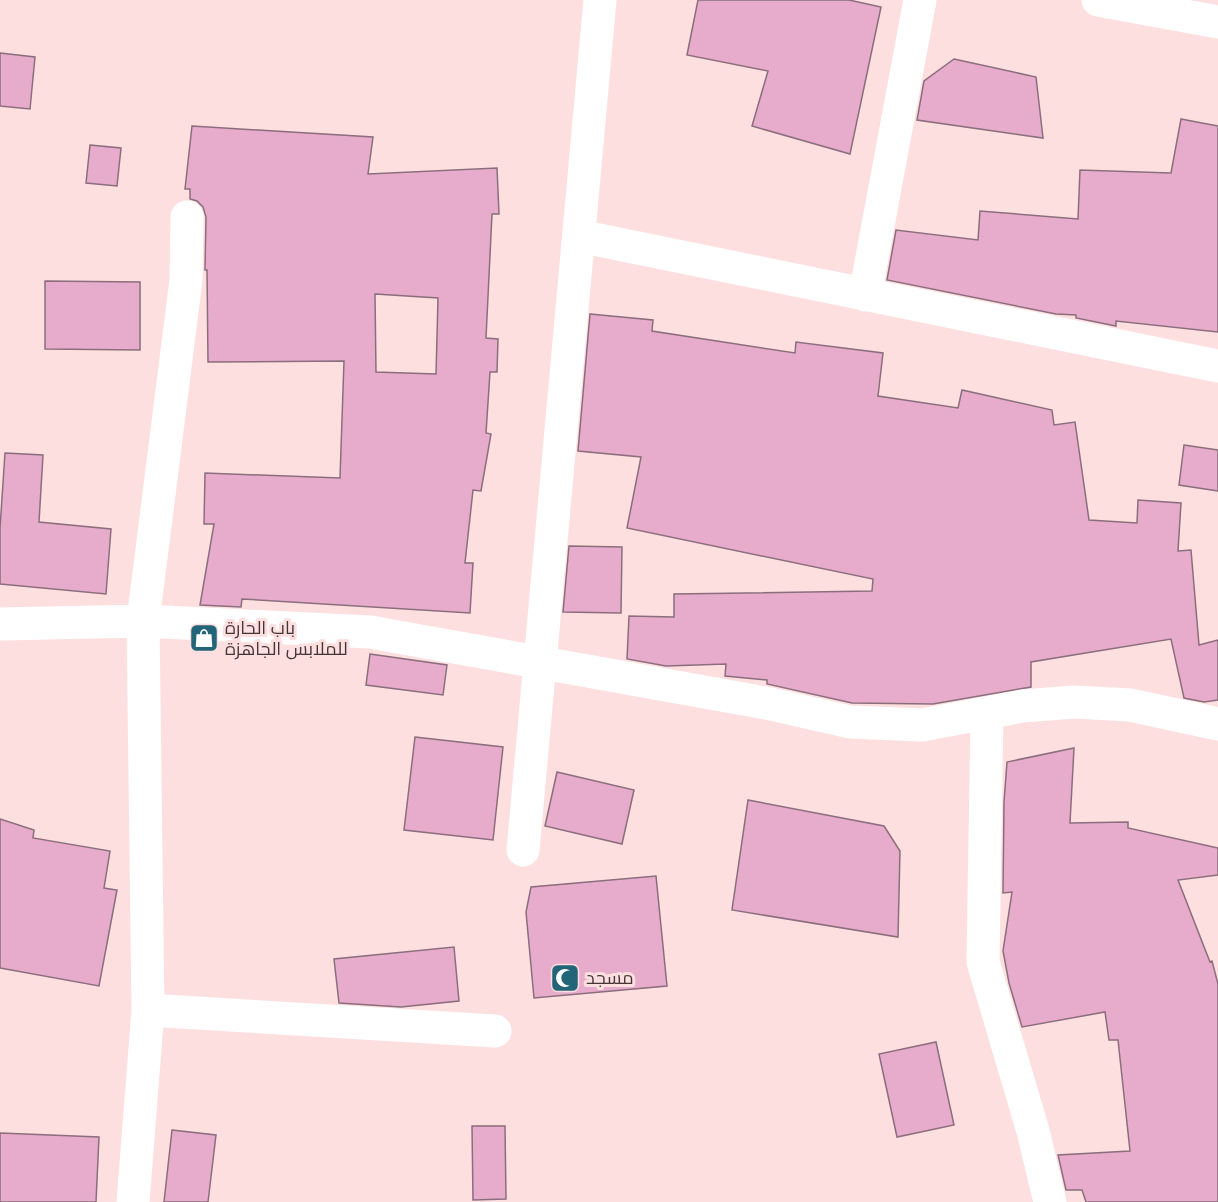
<svg xmlns="http://www.w3.org/2000/svg" width="1218" height="1202" font-family="'Golos Text',Cairo,sans-serif">
	<style>
		.building { fill: #e7accb; stroke: #8b6e7d; stroke-width: 1.5; fill-rule: evenodd }
		.lines { fill: none; stroke-linecap: round; stroke-linejoin: round }
		.minor { stroke: #fff; stroke-width: 33 }
		.labels { text-anchor: middle; stroke-width: 6; stroke-linejoin: round; paint-order: stroke }
		.poi-label { font-size: 18px; fill: #453636; stroke: #fedfdf; text-anchor: start }
	</style>
	<rect width="100%" height="100%" fill="#fedfdf"/>
	<path class="building" d="M 698,0 L 849,0 L 881,7 L 850,154 L 752,126 L 768,71 L 687,55 Z
		M 0,53 L 35,57 L 30,109 L 0,106 Z
		M 954,59 L 1036,77 L 1043,138 L 917,120 L 924,81 Z
		M 1181,119 L 1218,126 L 1218,332 L 1116,321 L 1116,326 L 1076,318 L 1076,315 L 1056,314 L 887,280 L 896,230 L 978,240 L 980,211 L 1078,219 L 1080,170 L 1171,173 Z
		M 192,126 L 373,137 L 368,174 L 497,168 L 499,214 L 492,214 L 486,338 L 498,339 L 497,372 L 490,372 L 486,433 L 491,434 L 481,491 L 473,490 L 465,563 L 473,563 L 470,613 L 242,599 L 241,607 L 200,605 L 214,524 L 204,524 L 205,473 L 340,478 L 344,361 L 208,362 L 207,270 L 205,270 L 206,217 L 203,207 L 197,201 L 190,199 L 190,189 L 185,189 ZM 375,294 L 438,298 L 436,374 L 376,372 Z
		M 90,145 L 121,148 L 117,186 L 86,183 Z
		M 45,281 L 140,282 L 140,350 L 45,349 Z
		M 590,314 L 653,320 L 652,331 L 795,353 L 796,342 L 883,353 L 878,396 L 958,408 L 962,390 L 1052,410 L 1054,425 L 1075,422 L 1089,520 L 1137,523 L 1138,500 L 1181,503 L 1178,551 L 1191,550 L 1199,645 L 1218,640 L 1218,700 L 1204,702 L 1184,698 L 1171,639 L 1031,662 L 1031,687 L 933,704 L 852,703 L 767,684 L 767,680 L 725,676 L 726,664 L 666,666 L 627,659 L 629,616 L 674,617 L 674,594 L 872,591 L 873,579 L 627,528 L 641,457 L 578,451 Z
		M 1184,445 L 1218,450 L 1218,491 L 1179,485 Z
		M 5,453 L 43,455 L 39,522 L 111,529 L 106,594 L 0,584 L 0,528 Z
		M 569,546 L 622,547 L 621,613 L 563,612 Z
		M 370,654 L 447,665 L 443,695 L 366,685 Z
		M 415,737 L 503,747 L 493,840 L 404,830 Z
		M 1074,748 L 1070,823 L 1128,822 L 1128,828 L 1218,848 L 1218,875 L 1178,880 L 1210,962 L 1212,961 L 1218,984 L 1218,1202 L 1086,1202 L 1082,1190 L 1066,1190 L 1058,1155 L 1130,1151 L 1118,1040 L 1109,1040 L 1105,1012 L 1022,1027 L 1009,983 L 1003,951 L 1012,892 L 1003,893 L 1004,802 L 1007,762 Z
		M 557,772 L 634,790 L 622,844 L 545,826 Z
		M 748,800 L 884,826 L 900,851 L 898,937 L 732,910 Z
		M 0,819 L 34,830 L 33,838 L 110,851 L 104,888 L 117,890 L 99,986 L 0,968 Z
		M 656,876 L 667,986 L 534,998 L 526,912 L 531,887 Z
		M 454,947 L 459,1001 L 401,1007 L 339,1003 L 334,959 Z
		M 936,1042 L 954,1125 L 897,1137 L 879,1054 Z
		M 472,1126 L 505,1126 L 506,1199 L 473,1200 Z
		M 172,1130 L 216,1135 L 208,1202 L 164,1202 Z
		M 0,1133 L 99,1137 L 96,1202 L 0,1202 Z"/>
	<g class="lines">
		<path class="minor" d="M 1098,0 L 1218,22
			M 579,236 L 1218,366
			M 865,295 L 920,0
			M 0,624 L 143,621 L 370,632 L 766,703 L 850,722 L 922,725 L 1023,706 L 1074,702 L 1130,705 L 1218,724
			M 987,713 L 983,962 L 1033,1131 L 1050,1202
			M 523,850 L 600,0
			M 148,1010 L 495,1031
			M 133,1202 L 148,1010 L 143,621 L 186,280 L 187,217"/>
	</g>
	<defs>
		<g id="shop-square" transform="scale(1.5)"><rect x="-9" y="-9" width="18" height="18" rx="4" fill="#226578" stroke="#fedfdf"/><path d="M-5-2.5h2.3a2.7 3.5 0 0 1 5.4 0H5L5.5 6h-11ZM-1.5-2.5h3a1.5 2.3 0 0 0-3 0Z" fill="#fff"/></g>
		<g id="mosque-square" transform="scale(1.5)"><rect x="-9" y="-9" width="18" height="18" rx="4" fill="#226578" stroke="#fedfdf"/><path d="M3.5-4.9A6 6 0 1 0 3.5 4.9A5 5 0 1 1 3.5-4.9Z" fill="#fff"/></g>
	</defs>
	<g fill-rule="evenodd">
		<use href="#shop-square" x="204" y="638"/>
		<use href="#mosque-square" x="565" y="978"/>
	</g>
	<g class="labels">
		<g class="poi-label">
			<text x="225" y="634">باب الحارة<tspan x="225" dy="21">للملابس الجاهزة</tspan></text>
			<text x="586" y="984">مسجد</text>
		</g>
	</g>
</svg>
